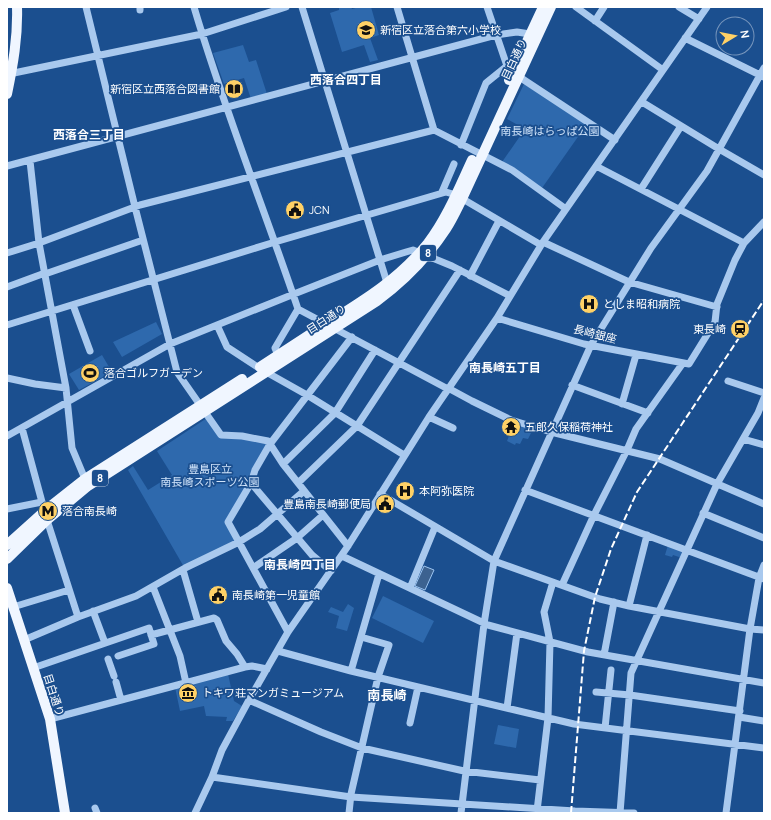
<svg xmlns="http://www.w3.org/2000/svg" width="771" height="820" font-family="Manrope,'Noto Sans JP',sans-serif">
	<style>
		.green { fill: #2e69ad }
		.water { fill: #3c6290; stroke: #9cc4f0 }
		.lines { fill: none; stroke-linecap: round; stroke-linejoin: round }
		.minor { stroke: #a9c9ee; stroke-width: 7 }
		.major { stroke: #f0f6ff; stroke-width: 10 }
		.rail { stroke: #fff; stroke-width: 2; stroke-dasharray: 7 3; stroke-linecap: butt }
		.labels { text-anchor: middle; stroke-width: 3.5; stroke-linejoin: round; paint-order: stroke }
		.shield { fill: #1b4f8f; stroke: #bbcadd; stroke-width: 1 }
		.shield-label { font-size: 10px; font-weight: bold; fill: #fff }
		.poi-label { font-size: 11px; fill: #fff; stroke: #1b4f8f; text-anchor: start }
		.street-label { font-size: 11px; fill: #fff; stroke: #1b4f8f }
		.park-label { font-size: 11px; fill: #cfe3fa; stroke: #1b4f8f }
		.neighbourhood-label { font-size: 12px; font-weight: bold; fill: #fff; stroke: #1b4f8f }
		.quarter-label { font-size: 13px; font-weight: bold; fill: #fff; stroke: #1b4f8f }
	</style>
	<rect width="100%" height="100%" fill="#1b4f8f"/>
	<path class="green" d="M 341,7 L 351,7 L 352,9 L 359,7 L 371,7 L 379,35 L 370,38 L 378,60 L 370,62 L 364,45 L 342,52 L 330,13 L 339,10 L 339,8 Z
		M 243,45 L 249,62 L 256,60 L 267,94 L 251,99 L 244,78 L 224,84 L 213,53 Z
		M 524,84 L 587,124 L 542,188 L 502,162 L 525,129 L 507,119 Z
		M 156,322 L 162,334 L 122,357 L 113,342 Z
		M 102,355 L 112,372 L 79,390 L 69,374 Z
		M 207,418 L 221,437 L 244,438 L 267,443 L 249,485 L 226,521 L 235,539 L 234,542 L 184,567 L 128,470 L 133,466 L 148,490 L 172,475 L 157,451 Z
		M 514,423 L 533,429 L 528,439 L 523,438 L 520,444 L 516,443 L 515,445 L 507,441 Z
		M 668,545 L 684,550 L 682,558 L 673,555 L 672,557 L 665,555 Z
		M 383,596 L 434,621 L 423,643 L 372,618 Z
		M 348,604 L 354,608 L 347,631 L 336,628 L 339,616 L 328,612 L 331,607 L 343,612 Z
		M 228,674 L 234,701 L 242,706 L 233,721 L 226,721 L 227,717 L 206,716 L 204,706 L 180,711 L 175,687 Z
		M 498,725 L 519,729 L 516,748 L 494,744 Z"/>
	<path class="water" d="M 424,566 L 434,570 L 425,590 L 415,586 Z"/>
	<g class="lines">
		<path class="minor" d="M 86,7 L 135,207 L 177,372 L 221,435 L 242,436 L 268,441 L 270,444 L 283,464 L 348,546
			M 140,7 L 140,10
			M 194,7 C 224,109 264,208 298,309 L 448,389
			M 302,7 L 388,286
			M 397,7 L 434,130 L 512,170 L 566,209
			M 487,7 L 508,69 L 524,80 L 615,140
			M 576,7 L 663,70
			M 679,7 L 699,19
			M 595,21 L 604,7
			M 685,38 L 764,77
			M 9,74 L 202,34 L 286,7
			M 642,102 L 719,149 L 764,175
			M 461,145 L 486,83 L 507,66
			M 30,161 L 39,243 L 66,388 L 72,448 L 85,479
			M 7,166 L 496,35 L 517,32 L 530,34
			M 596,166 L 744,243
			M 641,189 L 681,126
			M 442,192 L 454,164
			M 543,242 L 629,282 L 717,307
			M 7,253 L 39,243 L 140,205 L 434,130
			M 45,274 L 143,240
			M 470,276 L 499,221
			M 7,287 L 45,273
			M 73,305 L 90,351
			M 497,318 L 584,344 L 689,364 L 715,322 L 717,304 L 735,260 L 744,243 L 764,222
			M 7,325 L 275,242 L 446,192 L 456,195 L 541,245
			M 217,325 L 227,347 L 259,368 L 307,395 L 404,455
			M 278,355 L 275,348 L 298,309
			M 7,378 L 35,384 L 66,388
			M 728,381 L 764,393
			M 572,385 L 648,413
			M 448,388 L 472,401 L 511,420 L 551,432 L 660,459 L 764,504
			M 622,404 L 636,355
			M 429,417 L 453,428
			M 22,428 L 42,502 L 47,509
			M 7,436 L 170,344 L 294,294 L 380,260 L 406,252 L 413,250 L 452,266 L 510,296
			M 743,439 L 764,445
			M 283,464 L 335,413 L 375,350
			M 251,483 L 312,555 L 331,571
			M 298,483 L 357,426 L 460,270
			M 525,490 L 764,579
			M 380,494 L 494,561 L 600,599 L 629,606 L 750,629 L 764,630
			M 7,509 L 42,502
			M 703,513 L 764,538
			M 47,520 L 78,617
			M 342,556 L 488,625 L 588,652 L 764,683
			M 253,568 L 297,538 L 323,515
			M 183,570 L 198,622
			M 562,585 L 594,515 L 627,450 L 636,429 L 683,363
			M 153,587 L 180,656 L 186,683
			M 410,588 L 435,527
			M 629,606 L 647,535
			M 13,607 L 69,590
			M 93,611 L 105,643
			M 288,632 L 228,522 L 251,483 L 255,470 L 270,444 L 352,337
			M 151,635 L 214,618 L 217,620 L 226,641 L 237,654 L 245,667
			M 24,640 L 78,617 L 136,596 L 185,568 L 239,542 L 260,529 L 304,491
			M 278,651 L 351,671 L 574,724 L 764,748
			M 604,655 L 614,602
			M 108,659 L 114,676
			M 33,668 L 149,628 L 154,644 L 118,656
			M 351,671 L 379,574
			M 116,682 L 121,700
			M 596,692 L 630,695 L 740,711
			M 249,700 L 321,732 L 362,748 L 464,771 L 540,780
			M 507,708 L 517,633
			M 739,717 L 764,721
			M 50,719 L 245,667 L 252,666 L 267,669
			M 410,723 L 418,687
			M 605,728 L 611,670
			M 212,777 L 351,797 L 575,811 L 634,813
			M 95,808 L 97,813
			M 537,811 L 548,718 L 550,642 L 544,612 L 553,582
			M 195,813 L 212,777 L 222,750 L 249,700 L 288,632 L 348,546 L 429,417 L 497,318 L 543,242 L 707,7
			M 349,813 L 351,794 L 378,677 L 389,645 L 361,637
			M 461,813 L 484,624 L 494,561 L 591,345 L 651,248 L 707,171 L 764,68
			M 620,813 L 631,673 L 717,484 L 758,413 L 764,398
			M 726,813 L 750,629 L 759,578 L 764,565"/>
		<path class="major" d="M 509,80 L 543,7
			M 7,94 C 13,65 18,37 17,7
			M 260,367 C 283,352 306,337 329,322 C 366,299 400,278 428,243 C 447,218 459,188 472,160
			M 7,545 L 47,509 L 85,479 L 242,379
			M 7,559 L 47,520 L 88,486 L 377,301 C 404,281 427,258 446,229 C 452,220 457,209 462,199 L 551,7
			M 7,588 L 50,719 L 65,813"/>
		<path class="rail" d="M 571,813 L 584,651 L 595,597 L 611,549 L 637,492 L 764,300"/>
	</g>
	<defs>
		<g id="school-disc" transform="scale(1)"><circle r="9.5" fill="#ffd166" stroke="#1b4f8f"/><path d="M0-5L7-2L0 1L-7-2ZM-4 1L0 2.5L4 1V4Q0 6-4 4Z" fill="#111"/></g>
		<g id="library-disc" transform="scale(1)"><circle r="9.5" fill="#ffd166" stroke="#1b4f8f"/><path d="M-6-4Q-3-5.5-.7-3.5V5Q-3 3-6 4ZM6-4Q3-5.5 .7-3.5V5Q3 3 6 4Z" fill="#111"/></g>
		<g id="civic-disc" transform="scale(1)"><circle r="9.5" fill="#ffd166" stroke="#1b4f8f"/><path d="M-.6-6.5H3V-4.5H.6V-3L4-1V1h2V6H-6V1h2V-1L-.6-3ZM-1.2 2.5V6h2.4V2.5Z" fill="#111"/></g>
		<g id="hospital-disc" transform="scale(1)"><circle r="9.5" fill="#ffd166" stroke="#1b4f8f"/><path d="M-5-5h3v3.5h4V-5h3V5h-3V1.5h-4V5h-3Z" fill="#111"/></g>
		<g id="station-disc" transform="scale(1)"><circle r="9.5" fill="#ffd166" stroke="#1b4f8f"/><path d="M-3-6H3Q5-6 5-4V2Q5 4 3 4L4.5 6H3L1.5 4h-3L-3 6H-4.5L-3 4Q-5 4-5 2V-4Q-5-6-3-6ZM-3.5-4v3h7v-3ZM-3.5 1v1.5H-2V1ZM2 1v1.5H3.5V1Z" fill="#111"/></g>
		<g id="stadium-disc" transform="scale(1)"><circle r="9.5" fill="#ffd166" stroke="#1b4f8f"/><path d="M0-5a6.5 5 0 1 0 0 10a6.5 5 0 1 0 0-10ZM-3.5-1.8h7v3.6h-7Z" fill="#111"/></g>
		<g id="temple-disc" transform="scale(1)"><circle r="9.5" fill="#ffd166" stroke="#1b4f8f"/><path d="M0-6L5-2H3V0L6.5 2.5H4V6H1.5V3h-3V6H-4V2.5H-6.5L-3 0V-2H-5Z" fill="#111"/></g>
		<g id="metro-disc" transform="scale(1)"><circle r="9.5" fill="#ffd166" stroke="#1b4f8f"/><path d="M-5.5 5V-5H-3L0 0L3-5H5.5V5H3V-.5L0 4L-3-.5V5Z" fill="#111"/></g>
		<g id="museum-disc" transform="scale(1)"><circle r="9.5" fill="#ffd166" stroke="#1b4f8f"/><path d="M0-6L6-3V-2H-6V-3ZM-5-1h2V3h-2ZM-1-1h2V3h-2ZM3-1h2V3H3ZM-6 4H6V6H-6Z" fill="#111"/></g>
	</defs>
	<g fill-rule="evenodd">
		<use href="#school-disc" x="366" y="30"/>
		<use href="#library-disc" x="234" y="89"/>
		<use href="#civic-disc" x="295" y="210"/>
		<use href="#hospital-disc" x="589" y="304"/>
		<use href="#station-disc" x="740" y="329"/>
		<use href="#stadium-disc" x="90" y="373"/>
		<use href="#temple-disc" x="511" y="427"/>
		<use href="#hospital-disc" x="405" y="491"/>
		<use href="#civic-disc" x="385" y="504"/>
		<use href="#metro-disc" x="48" y="511"/>
		<use href="#civic-disc" x="218" y="595"/>
		<use href="#museum-disc" x="188" y="693"/>
	</g>
	<g class="labels">
		<g class="shield">
			<rect x="420" y="245" width="16" height="16" rx="3"/>
			<rect x="92" y="470" width="16" height="16" rx="3"/>
		</g>
		<g class="shield-label">
			<text x="428" y="257">8</text>
			<text x="100" y="482">8</text>
		</g>
		<g class="poi-label">
			<text x="380" y="34">新宿区立落合第六小学校</text>
			<text x="220" y="93" text-anchor="end">新宿区立西落合図書館</text>
			<text x="309" y="214">JCN</text>
			<text x="603" y="308">としま昭和病院</text>
			<text x="726" y="333" text-anchor="end">東長崎</text>
			<text x="104" y="377">落合ゴルフガーデン</text>
			<text x="525" y="431">五郎久保稲荷神社</text>
			<text x="419" y="495">本阿弥医院</text>
			<text x="371" y="508" text-anchor="end">豊島南長崎郵便局</text>
			<text x="62" y="515">落合南長崎</text>
			<text x="232" y="599">南長崎第一児童館</text>
			<text x="202" y="697">トキワ荘マンガミュージアム</text>
		</g>
		<g class="street-label">
			<text transform="translate(514 59) rotate(-65)" y="4">目白通り</text>
			<text transform="translate(326 319) rotate(-33)" y="4">目白通り</text>
			<text transform="translate(595 334) rotate(14)" y="4">長崎銀座</text>
			<text transform="translate(54 695) rotate(72)" y="4">目白通り</text>
		</g>
		<g class="park-label">
			<text x="550" y="135">南長崎はらっぱ公園</text>
			<text x="210" y="473">豊島区立<tspan x="210" dy="13">南長崎スポーツ公園</tspan></text>
		</g>
		<g class="neighbourhood-label">
			<text x="346" y="84">西落合四丁目</text>
			<text x="89" y="139">西落合三丁目</text>
			<text x="505" y="372">南長崎五丁目</text>
			<text x="300" y="569">南長崎四丁目</text>
		</g>
		<g class="quarter-label">
			<text x="387" y="700">南長崎</text>
		</g>
	</g>
	<rect width="771" height="820" fill="none" stroke="#ffffff" stroke-width="16"/>
	<g transform="translate(735 36) rotate(80)"><circle r="19" fill="#1b4f8f" stroke="#7695bc"/>
	<path d="M0-3L7 15L0 10L-7 15Z" fill="#ffd166"/>
	<text y="-6" font-size="11" font-weight="bold" text-anchor="middle" fill="#ffffff">N</text>
	</g>
</svg>
